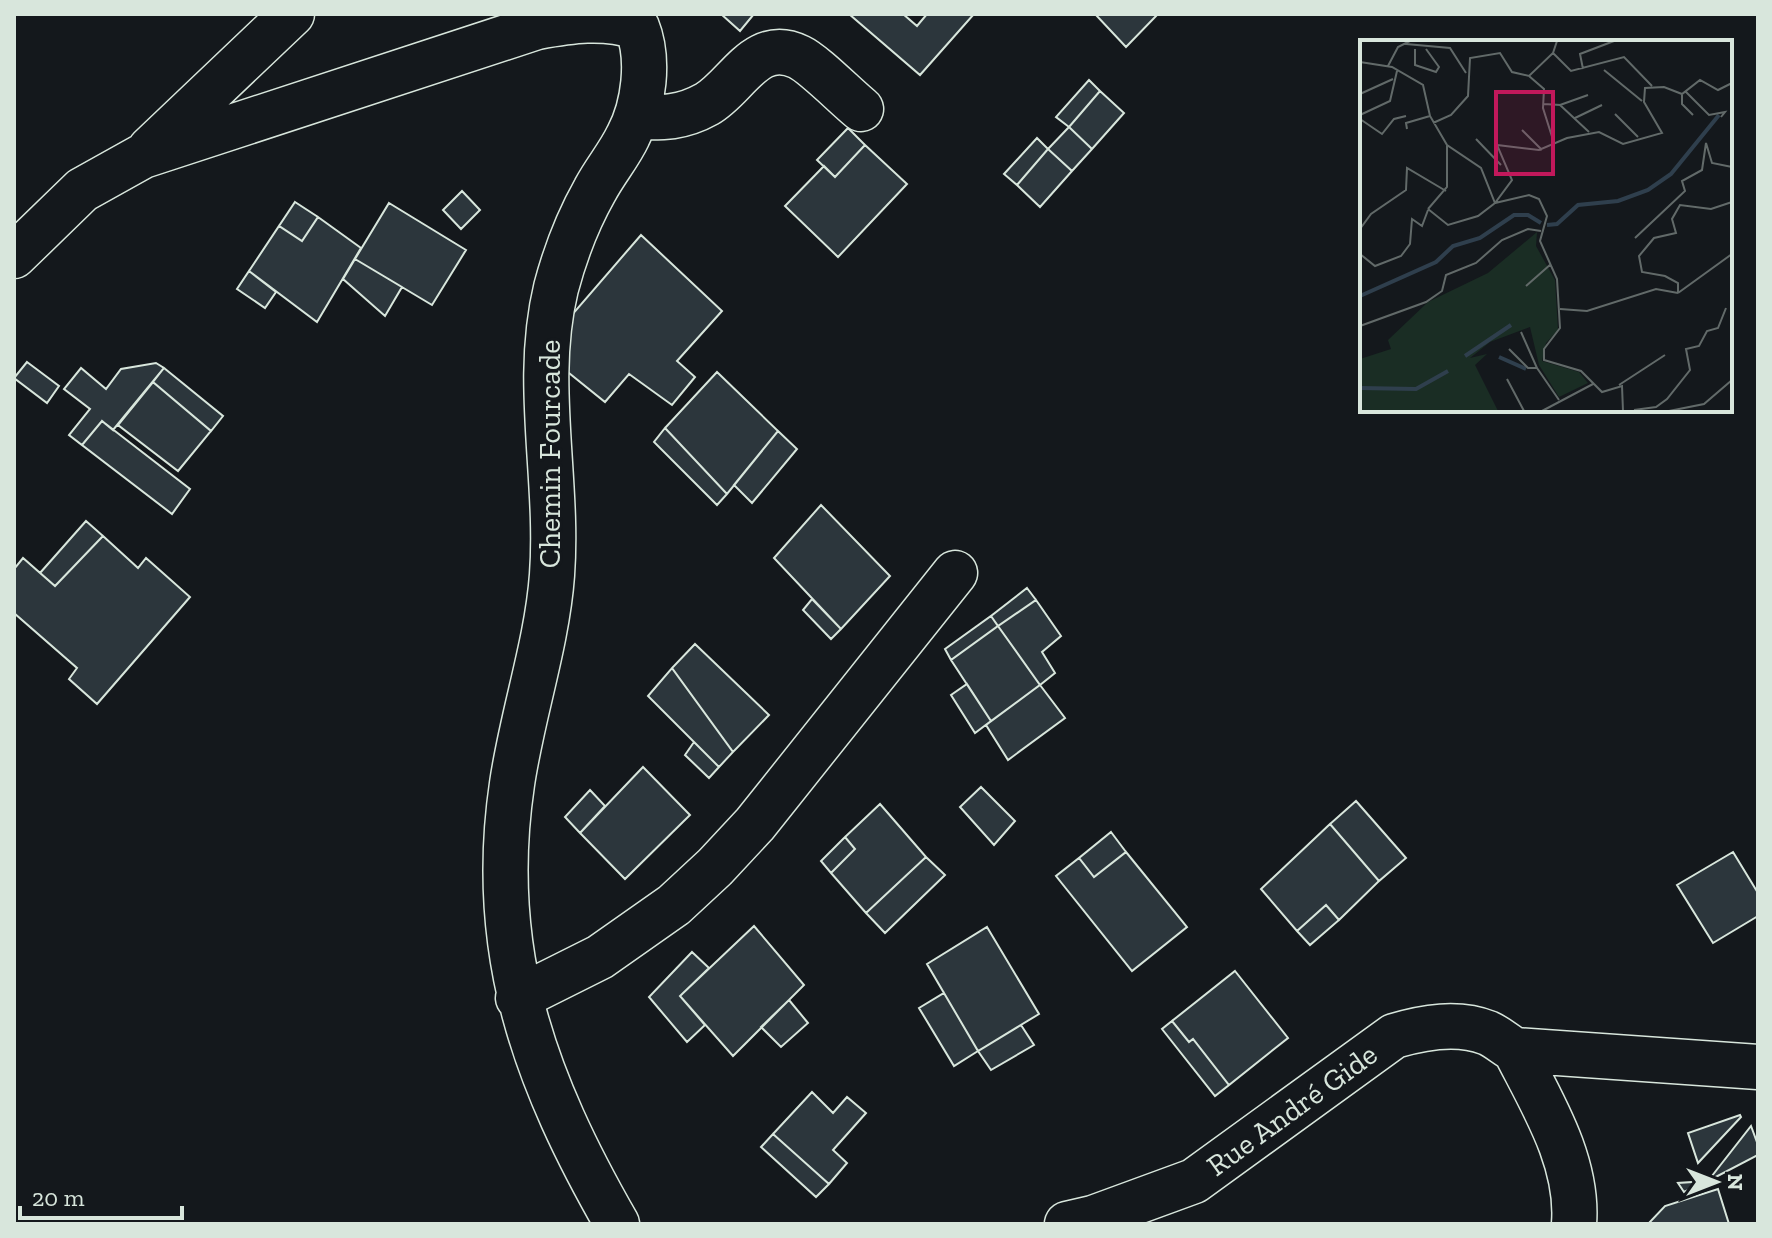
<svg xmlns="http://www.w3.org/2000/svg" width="1772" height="1238" font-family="'Zilla Slab',serif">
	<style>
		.building { fill: #2c363c; stroke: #d8e6dc; stroke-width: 2 }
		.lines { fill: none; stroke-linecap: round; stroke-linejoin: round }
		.minor-casing { stroke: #d8e6dc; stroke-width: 47 }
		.minor { stroke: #14181c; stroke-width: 44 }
		.labels { text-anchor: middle; stroke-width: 6; stroke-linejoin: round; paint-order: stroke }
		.street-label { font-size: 30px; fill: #d8e6dc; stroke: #14181c }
		.inset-river { fill: none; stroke: #2f3f4d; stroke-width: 4 }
		.inset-road { fill: none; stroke: #626a69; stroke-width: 2 }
		.view { fill: #c2185b; fill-opacity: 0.15; stroke: #c2185b; stroke-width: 4 }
		.inset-edge { fill: none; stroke: #d8e6dc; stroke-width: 4 }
	</style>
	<rect width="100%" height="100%" fill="#14181c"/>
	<path class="building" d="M 721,14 L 754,14 L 740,31 Z
		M 849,14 L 903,14 L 917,26 L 927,14 L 974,14 L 920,75 Z
		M 1095,14 L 1158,14 L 1126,47 Z
		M 1089,80 L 1100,91 L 1069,127 L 1056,117 Z
		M 1100,91 L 1124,113 L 1092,149 L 1069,127 Z
		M 1069,127 L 1092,149 L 1072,171 L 1048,149 Z
		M 848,128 L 865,145 L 835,177 L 817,160 Z
		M 1037,138 L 1048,149 L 1017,185 L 1004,174 Z
		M 865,145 L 907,184 L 838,257 L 785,206 L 824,166 L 835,177 Z
		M 1048,149 L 1072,171 L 1040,207 L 1017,185 Z
		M 462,191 L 480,210 L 461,229 L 443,210 Z
		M 295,202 L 318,217 L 302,241 L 279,226 Z
		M 389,203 L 466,250 L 432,305 L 355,259 Z
		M 318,217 L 361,248 L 317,322 L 249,271 L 279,226 L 302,241 Z
		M 641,235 L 722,311 L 677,361 L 695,377 L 672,405 L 629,374 L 605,402 L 564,369 L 564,324 Z
		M 355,259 L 402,287 L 385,316 L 343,279 Z
		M 249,271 L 276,292 L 265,308 L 237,289 Z
		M 27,362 L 59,386 L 47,403 L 14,378 Z
		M 156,363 L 164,368 L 113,430 L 102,421 L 82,445 L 69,435 L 90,409 L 64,389 L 81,368 L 106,389 L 121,369 Z
		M 164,368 L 223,416 L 211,431 L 153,382 Z
		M 717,372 L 778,431 L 727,494 L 665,428 Z
		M 153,382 L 211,431 L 178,471 L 118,425 Z
		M 102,421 L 190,489 L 172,514 L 82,445 Z
		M 665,428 L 727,494 L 717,505 L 654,442 Z
		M 778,431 L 797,449 L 752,503 L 734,485 Z
		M 821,505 L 890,576 L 841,629 L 774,558 Z
		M 86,521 L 103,536 L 55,586 L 40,573 Z
		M 103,536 L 138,568 L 146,558 L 190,597 L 97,704 L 69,679 L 77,668 L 14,613 L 14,569 L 23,558 L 55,586 Z
		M 1027,588 L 1036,600 L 998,626 L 991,616 Z
		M 812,599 L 841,629 L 831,639 L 803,610 Z
		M 1036,600 L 1061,636 L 1042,652 L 1055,673 L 1040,685 L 998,626 Z
		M 991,616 L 998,626 L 951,660 L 945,649 Z
		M 998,626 L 1040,685 L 991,721 L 951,660 Z
		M 695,644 L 769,715 L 733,752 L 672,668 Z
		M 672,668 L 733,752 L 719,767 L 648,696 Z
		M 967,684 L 991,721 L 975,733 L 951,695 Z
		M 1040,685 L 1065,718 L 1008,760 L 986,725 Z
		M 694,742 L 719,767 L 709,778 L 685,755 Z
		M 643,767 L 690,815 L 625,879 L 580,833 Z
		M 981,787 L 1015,821 L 994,845 L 960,807 Z
		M 590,790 L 605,806 L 580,833 L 565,817 Z
		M 1356,801 L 1406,858 L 1379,881 L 1330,824 Z
		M 880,804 L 926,857 L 866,913 L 831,873 L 855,849 L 845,837 Z
		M 1330,824 L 1379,881 L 1339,920 L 1326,905 L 1297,931 L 1261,889 Z
		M 1111,832 L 1126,852 L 1094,877 L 1079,858 Z
		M 845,837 L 855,849 L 831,873 L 821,861 Z
		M 1126,852 L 1187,927 L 1132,971 L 1056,876 L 1079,858 L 1094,877 Z
		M 1733,852 L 1758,893 L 1758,916 L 1713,943 L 1677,885 Z
		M 926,857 L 945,875 L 885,933 L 866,913 Z
		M 1326,905 L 1339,920 L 1310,945 L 1297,931 Z
		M 754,926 L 804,985 L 733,1056 L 680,996 Z
		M 987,927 L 1039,1014 L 978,1051 L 927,964 Z
		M 692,952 L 709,968 L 680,996 L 705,1025 L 687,1042 L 649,997 Z
		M 1235,971 L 1288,1038 L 1229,1085 L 1193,1039 L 1189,1042 L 1172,1021 Z
		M 944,993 L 978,1051 L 954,1066 L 919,1008 Z
		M 789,1000 L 808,1023 L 781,1047 L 761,1027 Z
		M 1172,1021 L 1189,1042 L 1193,1039 L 1229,1085 L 1215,1096 L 1162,1029 Z
		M 1021,1025 L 1034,1045 L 991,1070 L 978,1051 Z
		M 812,1092 L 833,1113 L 847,1097 L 866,1113 L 833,1150 L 847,1163 L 829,1184 L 773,1134 Z
		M 1740,1115 L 1741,1117 L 1698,1163 L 1688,1133 Z
		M 1751,1126 L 1758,1145 L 1758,1155 L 1708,1181 Z
		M 773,1134 L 829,1184 L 816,1197 L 761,1147 Z
		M 1708,1181 L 1684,1192 L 1678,1183 Z
		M 1718,1189 L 1729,1224 L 1648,1224 L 1665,1206 Z"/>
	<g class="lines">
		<g class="minor-casing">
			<path id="minor" d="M 636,117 C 663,118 682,118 707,104 C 737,87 756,36 799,57 C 814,64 846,97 861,109
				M 150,149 L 292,14
				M 14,256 L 82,190 L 143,156 L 537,27 C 571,21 603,16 637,27 C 650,59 644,106 628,136 C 619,155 605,171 595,190 C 578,220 565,254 556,288 C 533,383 559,479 552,575 C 547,644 522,715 512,784 C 487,952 535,1081 617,1224
				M 518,998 L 600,957 L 674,905 L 715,867 L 755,824 L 955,573
				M 1515,1050 C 1542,1103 1579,1162 1574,1224
				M 1067,1224 L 1093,1218 L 1194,1181 L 1394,1036 C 1424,1027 1458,1021 1488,1033 C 1497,1037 1506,1045 1515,1050 L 1758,1067"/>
		</g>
		<use href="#minor" class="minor"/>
	</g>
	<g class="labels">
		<g class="street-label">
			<text transform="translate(550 454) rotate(-90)" y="10">Chemin Fourcade</text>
			<text transform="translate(1292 1110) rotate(-36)" y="10">Rue André Gide</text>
		</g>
	</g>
	<g transform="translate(1360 40)">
		<rect width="372" height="372" fill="#14181c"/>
		<path d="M 177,192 L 176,206 L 195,240 L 198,290 L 186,303 L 182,321 L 219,332 L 228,343 L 199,357 L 179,325 L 170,287 L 130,302 L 110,318 L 127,314 L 115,325 L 138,371 L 0,371 L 0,319 L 31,309 L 28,300 L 68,262 L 128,233 Z" fill="#1a2d24"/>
		<path class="inset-river" d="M 187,185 L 197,184 L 218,165 L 258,161 L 288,150 L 311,134 L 359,75M 0,256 L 76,222 L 93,206 L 120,198 L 154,175 L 168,175 L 181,183M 105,316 L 151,285M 139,317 L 166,329M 0,348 L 56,349 L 88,331"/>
		<path class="inset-road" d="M 46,4 L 90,8 L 106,33M 55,9 L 55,25 L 76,32 L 79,27 L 66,9M 193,13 L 211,31 L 264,17 L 292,46M 0,22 L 32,27 L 63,45 L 70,76 L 87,105 L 121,128 L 135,163 L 169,155 L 179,159 L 187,176 L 180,201 L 197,239 L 200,288 L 184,309 L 184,320 L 221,331 L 242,352 L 262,346 L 263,371M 28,26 L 38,7 L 50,1M 223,29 L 220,14 L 254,1M 244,30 L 282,61M 169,36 L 184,49 L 183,68 L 194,103M 326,52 L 349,75 L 365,72 L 361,77M 0,54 L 33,39M 322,54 L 322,64 L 333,75M 184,64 L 200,65 L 229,92M 200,65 L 228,55M 255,74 L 278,97M 0,75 L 30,61 L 37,31M 215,78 L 242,65M 0,79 L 22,94 L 34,79 L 46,76M 73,83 L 91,75 L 108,56 L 110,18 L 140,13 L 152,32 L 169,36 L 193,13 L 197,1M 47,89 L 46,83 L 70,76M 162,90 L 182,110M 116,99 L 141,125M 68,169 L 88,185 L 118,176 L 135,163 L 152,140 L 137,105 L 179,110 L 207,98 L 239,92 L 263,104 L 302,93 L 284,62 L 285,48 L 304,47 L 322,54 L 340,40 L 358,50 L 372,43M 68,169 L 87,147 L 87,105M 0,189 L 11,174 L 46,150 L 47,128 L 86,151M 275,198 L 325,151 L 322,141 L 342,130 L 346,103 L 352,123 L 372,127M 0,214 L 15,226 L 41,216 L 50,204 L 52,179 L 62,186 L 68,170M 166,246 L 191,224M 318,253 L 318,243 L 305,236 L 282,232 L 279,216 L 294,198 L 316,193 L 312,179 L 320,165 L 351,169 L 372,162M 318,253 L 372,214M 200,269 L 227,271 L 296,249 L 318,253M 0,286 L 66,262 L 82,251 L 86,235 L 116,223 L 142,200 L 168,189 L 181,191M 149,309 L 168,328 L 177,328 L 161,292M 177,328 L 199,360M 147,339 L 164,371M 259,345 L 305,315M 274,370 L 296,367 L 307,359 L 330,330 L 326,309 L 339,306 L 347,291 L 358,288 L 366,268M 182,371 L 233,344M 309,371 L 344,364 L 372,340"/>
		<path class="view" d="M 136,52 L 193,52 L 193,134 L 136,134 Z"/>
		<rect width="372" height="372" class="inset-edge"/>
	</g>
	<rect width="1772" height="1238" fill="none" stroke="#d8e6dc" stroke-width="32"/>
	<g transform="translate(1716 1182) rotate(90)" stroke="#14181c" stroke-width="6" paint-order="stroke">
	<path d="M0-6L14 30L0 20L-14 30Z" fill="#d8e6dc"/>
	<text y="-12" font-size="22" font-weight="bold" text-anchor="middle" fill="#d8e6dc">N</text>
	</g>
	<path d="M20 1206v12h162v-12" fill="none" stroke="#d8e6dc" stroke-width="4"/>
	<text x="32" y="1206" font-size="24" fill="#d8e6dc" stroke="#14181c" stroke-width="6" paint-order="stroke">20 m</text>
</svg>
